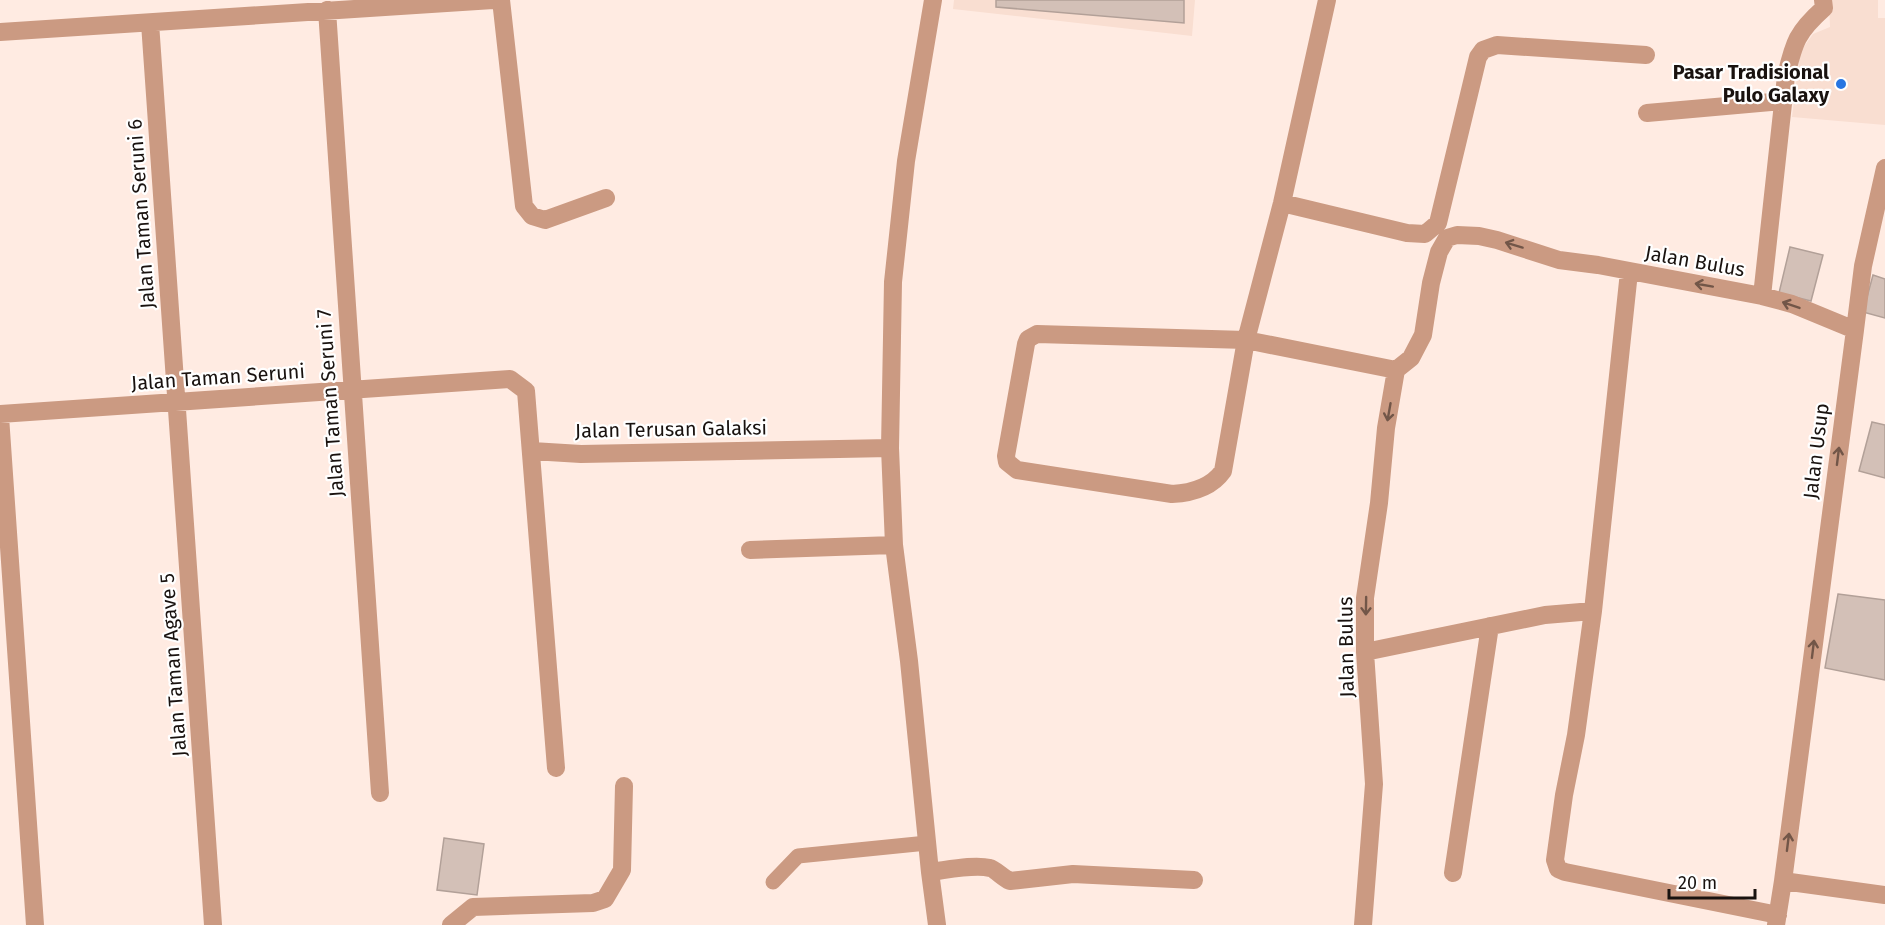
<svg xmlns="http://www.w3.org/2000/svg" width="1885" height="925" font-family="'Fira Sans',sans-serif">
	<style>
		.built { fill: #f9ded1 }
		.building { fill: #d3c0b7; stroke: #b2a098; stroke-width: 1.5 }
		.lines { fill: none; stroke-linecap: round; stroke-linejoin: round }
		.lane { stroke: #cb9a82; stroke-width: 15 }
		.street { stroke: #cb9a82; stroke-width: 18 }
		.oneway { stroke: #725648 }
		.poi-dot { fill: #2875e1; stroke: #fff; stroke-width: 2 }
		.labels { text-anchor: middle; stroke-width: 4.5; stroke-linejoin: round; paint-order: stroke }
		.poi-label { font-size: 20px; font-weight: bold; fill: #19120f; stroke: #fff; text-anchor: end }
		.street-label { font-size: 20px; fill: #19120f; stroke: #fff }
	</style>
	<rect width="100%" height="100%" fill="#ffebe2"/>
	<path class="built" d="M 954,0 L 1195,0 L 1192,36 L 953,9 Z
		M 1829,0 L 1878,0 L 1878,18 L 1885,18 L 1885,125 L 1792,117 L 1800,52 L 1813,34 L 1830,27 Z"/>
	<path class="building" d="M 996,0 L 1184,0 L 1184,23 L 996,7 Z
		M 1790,247 L 1823,255 L 1811,301 L 1779,293 Z
		M 1873,275 L 1885,279 L 1885,318 L 1863,312 Z
		M 1872,422 L 1885,425 L 1885,478 L 1859,471 Z
		M 1838,594 L 1885,600 L 1885,680 L 1825,668 Z
		M 444,838 L 484,844 L 477,895 L 437,890 Z"/>
	<g class="lines">
		<path class="lane" d="M 773,882 L 798,856 L 927,843"/>
		<path class="street" d="M 501,0 L 524,206 L 532,216 L 545,220 L 606,198
			M 933,0 L 906,161 L 893,282 L 890,448 L 894,545 L 909,661 L 930,872 L 937,925
			M 1327,0 L 1282,203 L 1246,340 L 1223,471 C 1211,488 1191,493 1172,494 L 1017,470 L 1007,462 L 1006,456 L 1026,344 L 1028,339 L 1037,334 L 1246,340 L 1396,370
			M 327,10 L 380,793
			M 150,23 L 213,925
			M 0,32 L 493,0
			M 1647,113 L 1783,101
			M 1282,203 L 1407,233 L 1425,234 L 1438,223 L 1478,57 L 1483,50 L 1497,45 L 1646,55
			M 1762,296 L 1786,76 C 1794,42 1797,32 1824,8 L 1823,0
			M 1855,330 L 1863,266 L 1885,168
			M 0,414 L 510,379 L 526,391 L 556,768
			M 0,416 L 35,925
			M 532,451 L 581,454 L 890,448
			M 750,550 L 894,545
			M 1593,611 L 1576,735 L 1564,795 L 1555,860 L 1558,869 L 1565,872 L 1778,915
			M 1365,652 L 1545,615 L 1593,611 L 1629,272
			M 930,872 C 947,870 974,864 990,868 C 995,869 1003,878 1010,881 L 1073,874 L 1194,880
			M 1453,873 L 1490,626
			M 451,925 L 473,907 L 593,903 L 605,899 L 622,870 L 624,786
			M 1363,925 L 1374,784 L 1365,652 L 1365,598 L 1379,503 L 1386,428 L 1396,370 L 1411,358 L 1423,335 L 1431,283 L 1439,252 L 1447,238 L 1457,235 L 1479,236 L 1497,240 L 1559,260 L 1598,265 L 1762,296 L 1792,304 L 1855,330 L 1783,881 L 1885,895
			M 1776,925 L 1783,881"/>
	</g>
	<defs><path id="oneway-shaft" d="M-6 0H5M1.5-3L5.5 0L1.5 3" fill="none" stroke-width="1.6" stroke-linecap="round" stroke-linejoin="round" transform="scale(1.5)"/></defs>
	<g class="oneway">
		<use href="#oneway-shaft" transform="translate(1514 245) rotate(-163)"/>
		<use href="#oneway-shaft" transform="translate(1704 285) rotate(-170)"/>
		<use href="#oneway-shaft" transform="translate(1791 305) rotate(-161)"/>
		<use href="#oneway-shaft" transform="translate(1389 412) rotate(100)"/>
		<use href="#oneway-shaft" transform="translate(1838 456) rotate(-83)"/>
		<use href="#oneway-shaft" transform="translate(1366 606) rotate(91)"/>
		<use href="#oneway-shaft" transform="translate(1813 649) rotate(-83)"/>
		<use href="#oneway-shaft" transform="translate(1788 842) rotate(-83)"/>
	</g>
	<circle class="poi-dot" cx="1841" cy="84" r="6"/>
	<g class="labels">
		<g class="poi-label">
			<text x="1829" y="79">Pasar Tradisional<tspan x="1829" dy="23">Pulo Galaxy</tspan></text>
		</g>
		<g class="street-label">
			<text transform="translate(141 214) rotate(-94)" y="7">Jalan Taman Seruni 6</text>
			<text transform="translate(1695 261) rotate(10)" y="7">Jalan Bulus</text>
			<text transform="translate(218 377) rotate(-4)" y="7">Jalan Taman Seruni</text>
			<text transform="translate(330 403) rotate(-94)" y="7">Jalan Taman Seruni 7</text>
			<text transform="translate(671 429) rotate(-1)" y="7">Jalan Terusan Galaksi</text>
			<text transform="translate(1816 451) rotate(-83)" y="7">Jalan Usup</text>
			<text transform="translate(1346 647) rotate(-91)" y="7">Jalan Bulus</text>
			<text transform="translate(173 665) rotate(-94)" y="7">Jalan Taman Agave 5</text>
		</g>
	</g>
	<path d="M1669 889v9h86v-9" fill="none" stroke="#19120f" stroke-width="3"/>
	<text x="1678" y="889" font-size="18" fill="#19120f" stroke="#ffffff" stroke-width="4.5" paint-order="stroke">20 m</text>
</svg>
